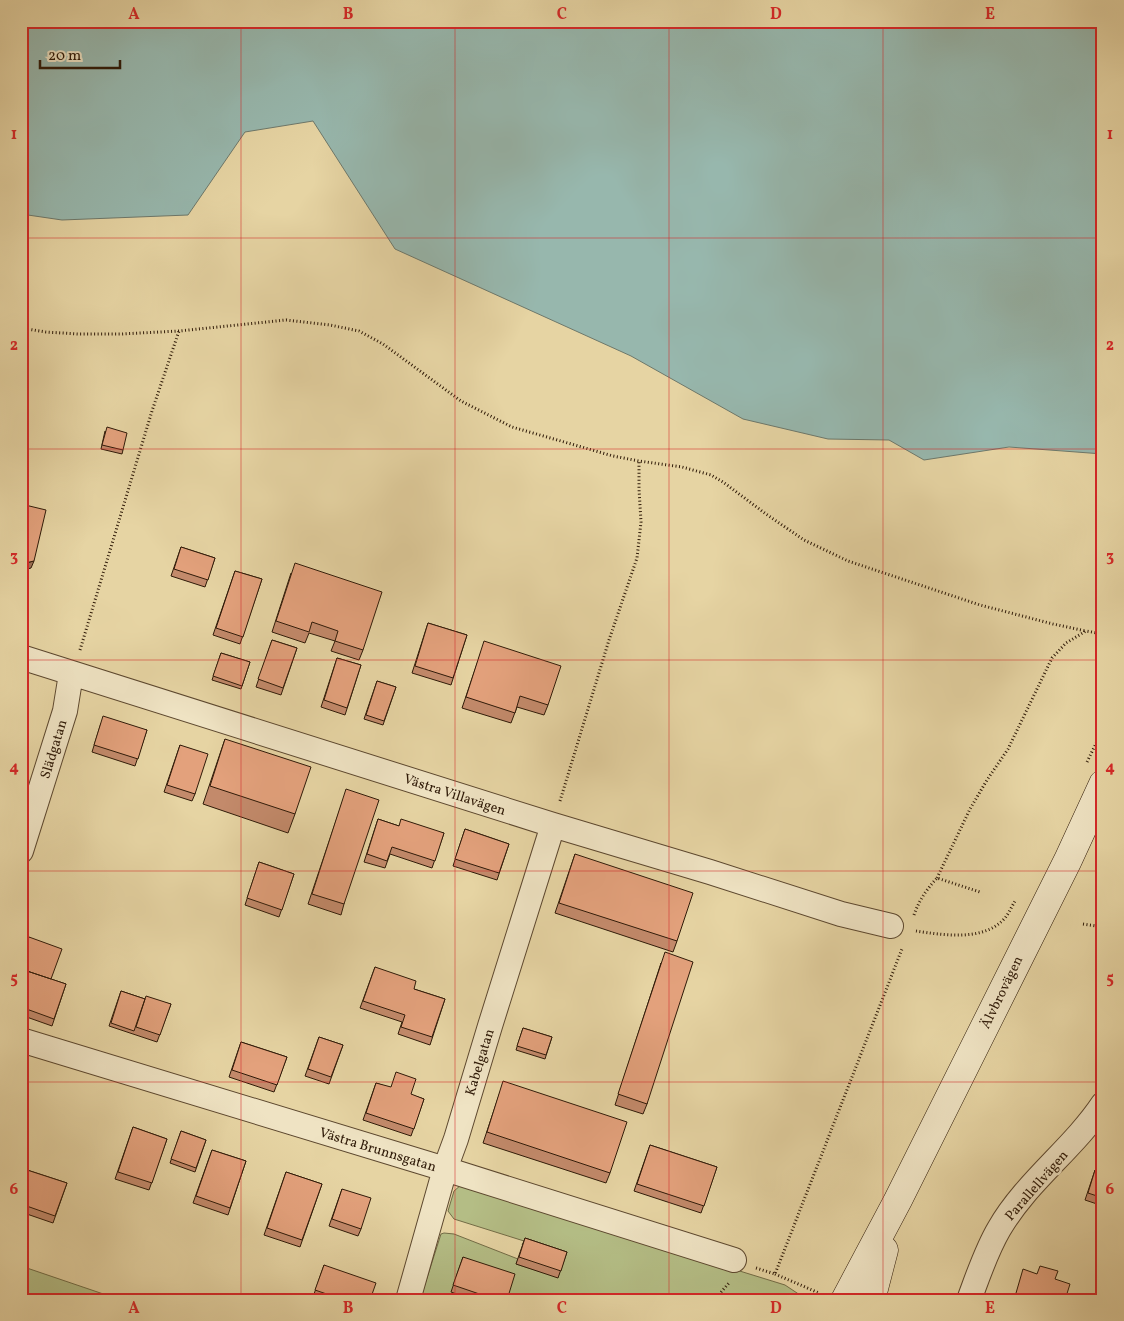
<svg xmlns="http://www.w3.org/2000/svg" width="1124" height="1321" font-family="Vollkorn,serif">
	<style>
		.green { fill: #b4bd85; stroke: #726c46 }
		.water { fill: #97b7ad; stroke: #6d786b }
		.lines { fill: none; stroke-linecap: round; stroke-linejoin: round }
		.street-casing { stroke: #5d482f; stroke-width: 26 }
		.secondary-casing { stroke: #2f1a08; stroke-width: 29 }
		.path { stroke: #2f1a08; stroke-width: 3; stroke-dasharray: 1 2.5; stroke-linecap: butt }
		.street { stroke: #efe3c3; stroke-width: 24 }
		.secondary { stroke: #efe3c3; stroke-width: 28 }
		.wall { fill: #c38a6b; stroke: #2f1a08 }
		.shaded-wall { fill: #9f7157; stroke: #2f1a08 }
		.building { fill: #e3a17c; stroke: #2f1a08 }
		.grid { fill: none; stroke: #d62828; stroke-width: 1; stroke-opacity: 0.55 }
		.labels { text-anchor: middle; stroke-width: 5; stroke-linejoin: round; paint-order: stroke }
		.street-label { font-size: 14px; fill: #2f1a08; stroke: #efe3c3 }
		.neatline { fill: none; stroke: #d62828; stroke-width: 2 }
		.grid-label { font-size: 16px; text-anchor: middle; font-weight: bold; fill: #d62828 }
	</style>
	<rect width="100%" height="100%" fill="#e6d4a3"/>
	<filter id="stains"><feTurbulence type="fractalNoise" baseFrequency=".004" numOctaves="4"/><feColorMatrix values="0 0 0 0 .2 0 0 0 0 .09 0 0 0 0 .02 0 0 0 .5 -.17"/></filter>
	<radialGradient id="worn" r=".72"><stop offset=".6" stop-color="#630" stop-opacity="0"/><stop offset="1" stop-color="#630" stop-opacity=".3"/></radialGradient>
	<path class="green" d="M 461,1185 L 785,1285 L 806,1299 L 420,1300 L 441,1234 L 444,1233 L 454,1234 L 518,1259 L 516,1264 L 558,1277 L 564,1259 L 522,1245 L 524,1241 L 454,1219 L 448,1211 L 454,1191 Z
		M 21,1266 L 121,1300 L 21,1300 Z"/>
	<path class="water" d="M 21,21 L 1103,21 L 1103,454 L 1009,447 L 924,460 L 889,440 L 828,439 L 743,419 L 631,356 L 395,249 L 313,121 L 245,132 L 188,215 L 62,220 L 21,214 Z"/>
	<g class="lines">
		<g class="street-casing">
			<path id="street" d="M 21,657 L 553,825 L 710,872 L 841,914 L 891,926
				M 21,851 L 65,711 L 71,674
				M 21,1040 L 445,1169 L 734,1260
				M 408,1300 L 445,1169 L 456,1139 L 490,1026 L 553,825
				M 969,1300 C 978,1276 986,1251 999,1229 C 1026,1182 1073,1149 1103,1104"/>
		</g>
		<g class="secondary-casing">
			<path id="secondary" d="M 845,1300 L 898,1200 L 1068,860 L 1103,784
				M 871,1300 L 884,1250"/>
		</g>
		<path class="path" d="M 21,328 L 46,332 L 78,334 L 121,334 L 179,331 L 286,320 L 330,325 L 359,331 L 383,344 L 461,401 L 512,427 L 613,456 L 639,461 L 682,467 L 711,475 L 723,482 L 766,514 L 804,540 L 848,561 L 980,605 L 1053,624 L 1086,631
			M 80,650 L 152,411 L 179,331
			M 1087,762 L 1103,729
			M 560,801 L 609,640 L 637,558 L 641,522 L 639,489 L 639,461
			M 937,878 L 970,809 L 987,780 L 1008,749 L 1052,658 L 1066,643 L 1086,631 L 1103,634
			M 914,915 C 919,900 927,889 937,878 L 980,892
			M 1083,924 L 1103,927
			M 916,931 C 943,935 984,942 1005,918 C 1009,913 1012,906 1015,901
			M 756,1268 L 775,1274 L 902,949
			M 775,1274 L 819,1293
			M 714,1300 L 729,1283"/>
		<use href="#street" class="street"/>
		<use href="#secondary" class="secondary"/>
	</g>
	<path class="wall" d="M 105,431 L 123,450 L 122,454 L 101,449 Z
		M 181,547 L 215,558 L 205,587 L 171,576 Z
		M 235,571 L 262,579 L 240,644 L 213,635 Z
		M 291,573 L 363,650 L 359,660 L 331,651 L 335,641 L 309,633 L 305,643 L 272,632 Z
		M 428,623 L 467,635 L 451,685 L 412,673 Z
		M 272,640 L 297,648 L 281,695 L 256,687 Z
		M 481,652 L 548,705 L 544,715 L 517,707 L 511,723 L 462,708 Z
		M 221,653 L 250,662 L 241,689 L 212,680 Z
		M 337,658 L 361,665 L 345,715 L 321,707 Z
		M 377,681 L 396,687 L 383,725 L 364,719 Z
		M 101,723 L 147,730 L 135,766 L 92,752 Z
		M 225,739 L 295,814 L 288,833 L 203,804 Z
		M 180,745 L 195,794 L 192,801 L 164,792 Z
		M 343,800 L 344,904 L 341,915 L 308,904 Z
		M 378,819 L 399,826 L 444,833 L 432,868 L 390,854 L 385,868 L 364,862 Z
		M 465,829 L 509,844 L 497,880 L 453,866 Z
		M 575,854 L 677,941 L 673,952 L 555,913 Z
		M 259,862 L 294,874 L 279,917 L 245,905 Z
		M 21,959 L 51,979 L 66,984 L 52,1026 L 21,1015 Z
		M 661,963 L 647,1104 L 643,1114 L 615,1105 Z
		M 375,967 L 414,989 L 445,999 L 430,1045 L 398,1034 L 402,1022 L 360,1008 Z
		M 121,991 L 145,999 L 171,1004 L 157,1042 L 109,1026 Z
		M 523,1028 L 552,1037 L 545,1059 L 516,1050 Z
		M 319,1037 L 343,1045 L 329,1084 L 305,1076 Z
		M 241,1042 L 287,1057 L 274,1092 L 229,1077 Z
		M 376,1083 L 424,1099 L 411,1136 L 363,1120 Z
		M 500,1092 L 610,1173 L 606,1183 L 483,1143 Z
		M 133,1127 L 167,1139 L 149,1190 L 115,1179 Z
		M 181,1131 L 206,1140 L 195,1172 L 170,1163 Z
		M 650,1145 L 717,1167 L 701,1213 L 634,1191 Z
		M 212,1150 L 246,1161 L 228,1215 L 193,1203 Z
		M 21,1168 L 67,1183 L 53,1223 L 21,1212 Z
		M 1095,1170 L 1103,1173 L 1103,1206 L 1085,1200 Z
		M 286,1172 L 322,1184 L 300,1247 L 264,1235 Z
		M 342,1189 L 361,1229 L 358,1236 L 329,1226 Z
		M 525,1238 L 567,1252 L 558,1278 L 516,1264 Z
		M 463,1257 L 507,1300 L 473,1300 L 451,1292 Z
		M 324,1265 L 370,1300 L 320,1300 L 313,1297 Z"/>
	<path class="shaded-wall" d="M 34,561 L 31,568 L 21,571 L 21,564 Z"/>
	<path class="building" d="M 107,427 L 127,433 L 123,450 L 102,445 Z
		M 21,504 L 46,510 L 34,561 L 21,564 Z
		M 181,547 L 215,558 L 208,580 L 174,569 Z
		M 295,563 L 382,592 L 363,650 L 335,641 L 338,631 L 312,622 L 309,632 L 276,621 Z
		M 235,571 L 262,579 L 243,637 L 216,628 Z
		M 428,623 L 467,635 L 453,678 L 415,666 Z
		M 272,640 L 297,648 L 283,688 L 258,679 Z
		M 484,641 L 561,666 L 548,705 L 520,696 L 515,713 L 466,697 Z
		M 221,653 L 250,662 L 242,686 L 213,676 Z
		M 337,658 L 361,665 L 347,708 L 324,700 Z
		M 377,681 L 396,687 L 384,721 L 366,715 Z
		M 103,716 L 147,730 L 138,759 L 94,745 Z
		M 225,739 L 311,767 L 295,814 L 210,786 Z
		M 180,745 L 208,754 L 195,794 L 167,785 Z
		M 346,789 L 379,800 L 344,904 L 312,894 Z
		M 378,819 L 399,826 L 401,819 L 444,833 L 435,861 L 392,847 L 387,861 L 367,854 Z
		M 465,829 L 509,844 L 499,873 L 455,859 Z
		M 575,854 L 693,893 L 677,941 L 559,903 Z
		M 259,862 L 294,874 L 282,910 L 247,898 Z
		M 29,937 L 62,949 L 51,979 L 21,969 L 21,960 Z
		M 665,952 L 693,962 L 647,1104 L 618,1094 Z
		M 375,967 L 416,981 L 414,989 L 445,999 L 432,1037 L 401,1027 L 405,1015 L 363,1001 Z
		M 21,969 L 66,984 L 54,1019 L 21,1007 Z
		M 121,991 L 145,999 L 134,1031 L 111,1023 Z
		M 146,996 L 171,1004 L 160,1035 L 136,1027 Z
		M 523,1028 L 552,1037 L 546,1055 L 517,1046 Z
		M 319,1037 L 343,1045 L 331,1077 L 308,1069 Z
		M 241,1042 L 287,1057 L 277,1085 L 232,1070 Z
		M 396,1072 L 416,1079 L 411,1094 L 424,1099 L 414,1129 L 366,1113 L 376,1083 L 391,1087 Z
		M 503,1081 L 627,1122 L 610,1173 L 487,1132 Z
		M 133,1127 L 167,1139 L 152,1183 L 118,1172 Z
		M 181,1131 L 206,1140 L 196,1168 L 171,1159 Z
		M 650,1145 L 717,1167 L 704,1206 L 637,1184 Z
		M 212,1150 L 246,1161 L 230,1208 L 196,1196 Z
		M 21,1168 L 67,1183 L 55,1216 L 21,1204 Z
		M 1095,1170 L 1103,1173 L 1103,1198 L 1088,1193 Z
		M 286,1172 L 322,1184 L 302,1240 L 267,1228 Z
		M 342,1189 L 371,1198 L 361,1229 L 332,1219 Z
		M 525,1238 L 567,1252 L 561,1271 L 519,1257 Z
		M 463,1257 L 515,1274 L 507,1300 L 497,1300 L 453,1285 Z
		M 324,1265 L 376,1283 L 370,1300 L 344,1300 L 315,1290 Z
		M 1040,1266 L 1058,1271 L 1055,1279 L 1070,1284 L 1065,1300 L 1014,1300 L 1023,1269 L 1037,1274 Z"/>
	<path class="grid" d="M 241,21 L 241,1300M 455,21 L 455,1300M 669,21 L 669,1300M 883,21 L 883,1300M 21,238 L 1103,238M 21,449 L 1103,449M 21,660 L 1103,660M 21,871 L 1103,871M 21,1082 L 1103,1082"/>
	<g class="labels">
		<g class="street-label">
			<text transform="translate(53 749) rotate(-73)" y="5">Slädgatan</text>
			<text transform="translate(455 794) rotate(18)" y="5">Västra Villavägen</text>
			<text transform="translate(1001 992) rotate(-64)" y="5">Älvbrovägen</text>
			<text transform="translate(479 1062) rotate(-73)" y="5">Kabelgatan</text>
			<text transform="translate(378 1149) rotate(17)" y="5">Västra Brunnsgatan</text>
			<text transform="translate(1036 1185) rotate(-49)" y="5">Parallellvägen</text>
		</g>
	</g>
	<rect width="1124" height="1321" fill="none" stroke="#e6d4a3" stroke-width="55"/>
	<path d="M40 60v8h80v-8" fill="none" stroke="#2f1a08" stroke-width="2.5"/>
	<text x="48" y="60" font-size="15" fill="#2f1a08" stroke="#efe3c3" stroke-width="4" paint-order="stroke">20 m</text>
	<rect x="28" y="28" width="1068" height="1266" class="neatline"/>
	<g class="grid-label">
		<text x="134" y="19">A</text>
		<text x="348" y="19">B</text>
		<text x="562" y="19">C</text>
		<text x="776" y="19">D</text>
		<text x="990" y="19">E</text>
		<text x="14" y="139">1</text>
		<text x="1110" y="139">1</text>
		<text x="14" y="350">2</text>
		<text x="1110" y="350">2</text>
		<text x="14" y="561">3</text>
		<text x="1110" y="561">3</text>
		<text x="14" y="772">4</text>
		<text x="1110" y="772">4</text>
		<text x="14" y="983">5</text>
		<text x="1110" y="983">5</text>
		<text x="14" y="1194">6</text>
		<text x="1110" y="1194">6</text>
		<text x="134" y="1313">A</text>
		<text x="348" y="1313">B</text>
		<text x="562" y="1313">C</text>
		<text x="776" y="1313">D</text>
		<text x="990" y="1313">E</text>
	</g>
	<rect width="100%" height="100%" filter="url(#stains)"/>
	<rect width="100%" height="100%" fill="url(#worn)"/>
</svg>
